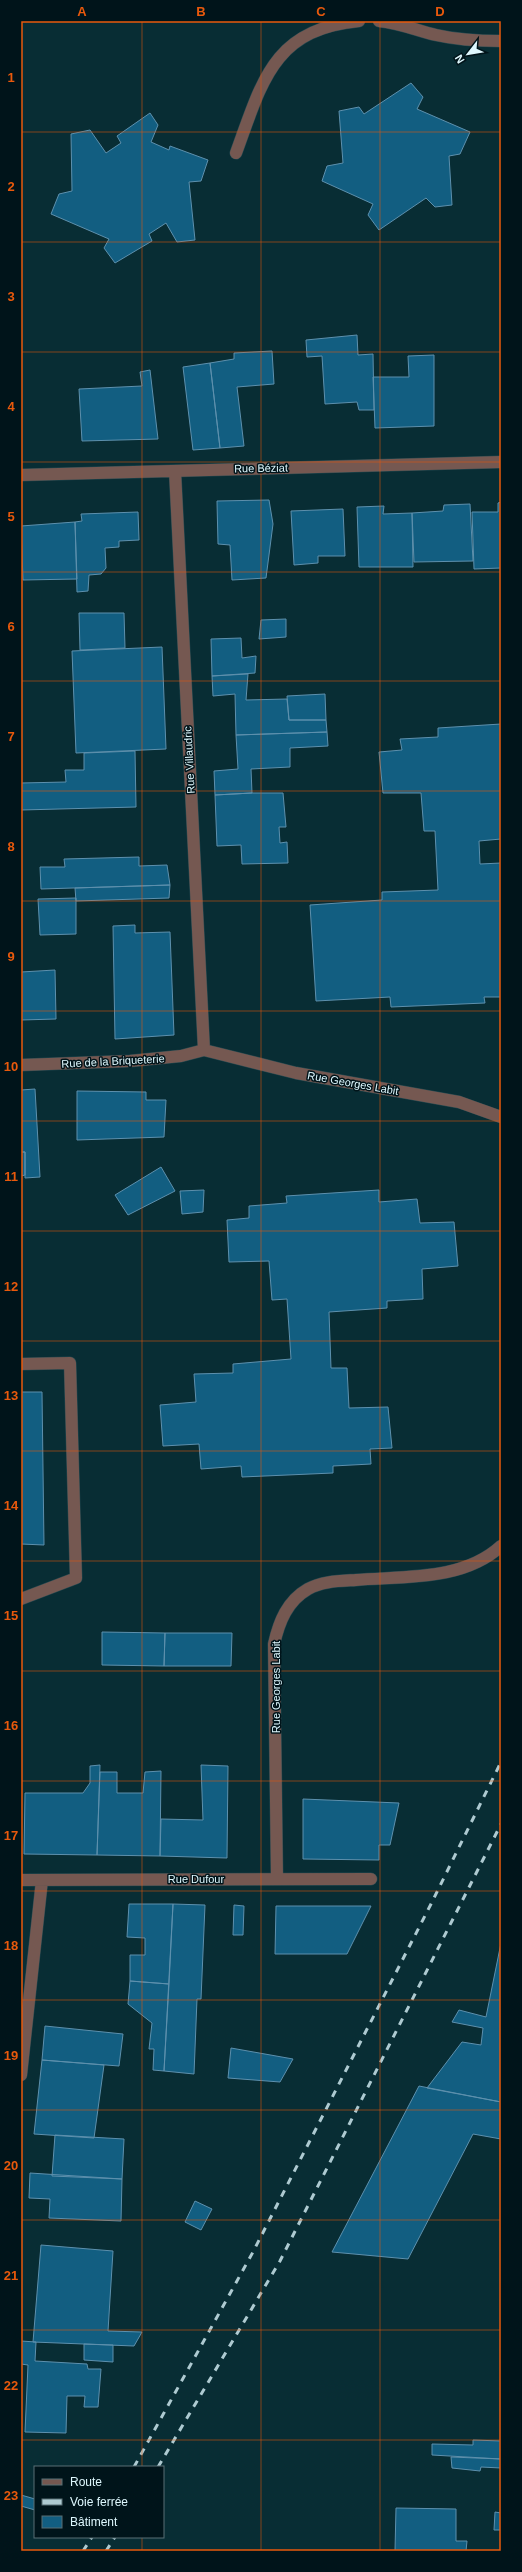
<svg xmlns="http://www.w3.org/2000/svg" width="522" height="2572" font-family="Helvetica,sans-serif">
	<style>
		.building { fill: #125e81; stroke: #5d90ad }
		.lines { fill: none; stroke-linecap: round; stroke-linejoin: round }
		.street-casing { stroke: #264950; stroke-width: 13 }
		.street { stroke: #755851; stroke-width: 12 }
		.rail { stroke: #aecad1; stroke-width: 3; stroke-dasharray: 7 7; stroke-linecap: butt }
		.grid { fill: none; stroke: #e8590c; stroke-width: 1; stroke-opacity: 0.55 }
		.labels { text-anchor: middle; stroke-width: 3; stroke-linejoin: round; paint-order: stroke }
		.street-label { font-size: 11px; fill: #def8fe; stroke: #00141a }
		.neatline { fill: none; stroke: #e8590c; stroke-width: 1.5 }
		.grid-label { font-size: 13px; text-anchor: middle; font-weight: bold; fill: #e8590c }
	</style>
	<rect width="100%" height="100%" fill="#082d34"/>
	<path class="building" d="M 411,83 L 423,97 L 417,109 L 470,132 L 460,154 L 449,156 L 452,205 L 435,207 L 426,198 L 379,230 L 368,215 L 373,204 L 322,181 L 327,166 L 343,163 L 339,111 L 359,107 L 364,114 Z
		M 150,113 L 158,125 L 151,142 L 169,150 L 170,146 L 208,160 L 201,181 L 189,182 L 195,240 L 177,242 L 166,223 L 149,234 L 152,241 L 115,263 L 104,248 L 109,239 L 51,214 L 59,194 L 72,191 L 71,134 L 90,130 L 106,153 L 121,143 L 117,136 Z
		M 357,335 L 358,355 L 373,354 L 374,410 L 359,410 L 357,402 L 325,404 L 322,356 L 307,357 L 306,340 Z
		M 272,351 L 274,384 L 237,387 L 244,446 L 220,448 L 210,363 L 234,359 L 234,353 Z
		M 434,355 L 434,426 L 375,428 L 373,377 L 409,377 L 408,356 Z
		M 210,363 L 220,448 L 193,450 L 183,367 Z
		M 150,370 L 158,439 L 82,441 L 79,389 L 142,386 L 140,372 Z
		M 269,500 L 273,524 L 266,578 L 232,580 L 230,545 L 218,544 L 217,501 Z
		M 501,502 L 501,568 L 474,569 L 472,512 L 498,512 L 498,503 Z
		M 470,504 L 473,561 L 414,562 L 412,513 L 443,511 L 444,505 Z
		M 384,506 L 383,514 L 412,513 L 413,567 L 359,567 L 357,507 Z
		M 343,509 L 345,556 L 318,556 L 318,563 L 294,565 L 291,511 Z
		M 138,512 L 139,540 L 119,541 L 119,547 L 105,548 L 106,568 L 101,574 L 89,575 L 88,591 L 77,592 L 75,522 L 82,521 L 81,514 Z
		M 75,522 L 77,579 L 23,580 L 21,526 Z
		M 79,613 L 124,613 L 125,648 L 80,650 Z
		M 286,619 L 286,637 L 259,639 L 261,620 Z
		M 241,638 L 242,658 L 256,656 L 255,673 L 212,676 L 211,639 Z
		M 162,647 L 166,749 L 76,753 L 72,651 Z
		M 248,674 L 246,700 L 287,699 L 289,720 L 326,720 L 327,732 L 236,735 L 235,694 L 213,696 L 212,676 Z
		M 325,694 L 326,720 L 289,720 L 287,696 Z
		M 501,724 L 501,839 L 479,841 L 480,864 L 501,863 L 501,997 L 484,997 L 485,1003 L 391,1007 L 390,997 L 316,1001 L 310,905 L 382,900 L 382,892 L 438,890 L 435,831 L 424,831 L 421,793 L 383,793 L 379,752 L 402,750 L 400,739 L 438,737 L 438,728 Z
		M 327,732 L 328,746 L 290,748 L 290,767 L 251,769 L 252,793 L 215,795 L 214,771 L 238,769 L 236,735 Z
		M 135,751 L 136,807 L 21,810 L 21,783 L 66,782 L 65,770 L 84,770 L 84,753 Z
		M 252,793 L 283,793 L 286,827 L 279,827 L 280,843 L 287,842 L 288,863 L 242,864 L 241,845 L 217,846 L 215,795 Z
		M 139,857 L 139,866 L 167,865 L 170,885 L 41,889 L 40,867 L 65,867 L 64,859 Z
		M 170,885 L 169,898 L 76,901 L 75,888 Z
		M 76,898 L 76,934 L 40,935 L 38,899 Z
		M 135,925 L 135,933 L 170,932 L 174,1035 L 115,1039 L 113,926 Z
		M 55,970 L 56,1019 L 21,1020 L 21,972 Z
		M 35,1089 L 40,1177 L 25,1178 L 25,1152 L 21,1152 L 21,1090 Z
		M 77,1091 L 146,1092 L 146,1100 L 166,1100 L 164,1137 L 77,1140 Z
		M 21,1152 L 25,1152 L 25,1175 L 21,1176 Z
		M 161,1167 L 175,1191 L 128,1215 L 115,1195 Z
		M 204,1190 L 203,1212 L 182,1214 L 180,1191 Z
		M 379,1190 L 379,1202 L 417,1199 L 420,1223 L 454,1222 L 458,1266 L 422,1269 L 423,1299 L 387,1301 L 387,1308 L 329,1312 L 331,1368 L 347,1368 L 349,1408 L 388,1407 L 392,1448 L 370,1449 L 371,1464 L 333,1466 L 333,1473 L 242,1477 L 241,1466 L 201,1469 L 199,1444 L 163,1446 L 160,1405 L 196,1402 L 194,1374 L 233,1373 L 233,1364 L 291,1359 L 287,1299 L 272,1300 L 269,1261 L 229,1262 L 227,1220 L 249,1218 L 249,1206 L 287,1203 L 286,1196 Z
		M 21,1392 L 42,1392 L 44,1545 L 21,1544 Z
		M 102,1632 L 165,1633 L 164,1666 L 102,1665 Z
		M 165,1633 L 232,1633 L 231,1666 L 164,1666 Z
		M 100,1765 L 97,1855 L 24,1854 L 25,1793 L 83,1793 L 90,1783 L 90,1766 Z
		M 201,1765 L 228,1766 L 227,1858 L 160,1856 L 161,1819 L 203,1820 Z
		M 161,1771 L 160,1856 L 97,1855 L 100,1772 L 117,1772 L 117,1793 L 143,1793 L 145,1772 Z
		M 303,1799 L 399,1803 L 390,1845 L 379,1845 L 379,1860 L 303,1859 Z
		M 129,1904 L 173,1904 L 169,1984 L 130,1981 L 130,1955 L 145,1955 L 145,1938 L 127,1937 Z
		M 173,1904 L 205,1905 L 201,1999 L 197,1999 L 194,2074 L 164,2071 Z
		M 234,1905 L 244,1906 L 243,1935 L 233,1935 Z
		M 276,1906 L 371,1906 L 347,1954 L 275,1954 Z
		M 501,1943 L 501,2102 L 427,2088 L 462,2042 L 481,2045 L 483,2028 L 452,2022 L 459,2010 L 486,2017 Z
		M 130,1981 L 169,1984 L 164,2071 L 153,2070 L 154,2049 L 149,2049 L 152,2023 L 128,2004 Z
		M 45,2026 L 123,2034 L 119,2066 L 42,2060 Z
		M 231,2048 L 293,2059 L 280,2082 L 228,2078 Z
		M 42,2060 L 104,2065 L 94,2138 L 34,2134 Z
		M 419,2086 L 501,2102 L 501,2139 L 473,2134 L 408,2259 L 332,2252 Z
		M 55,2135 L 124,2139 L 122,2179 L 52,2176 Z
		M 30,2173 L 122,2179 L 121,2221 L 49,2218 L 50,2199 L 29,2198 Z
		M 195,2201 L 212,2209 L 201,2230 L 185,2222 Z
		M 41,2245 L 113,2251 L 108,2331 L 142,2332 L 134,2346 L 33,2342 Z
		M 21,2341 L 36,2342 L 35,2361 L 87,2364 L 88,2369 L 101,2369 L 98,2407 L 84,2407 L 85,2396 L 67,2396 L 66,2433 L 25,2432 L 28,2365 L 21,2364 Z
		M 84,2344 L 113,2345 L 113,2362 L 84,2360 Z
		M 473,2440 L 501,2441 L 501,2459 L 432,2455 L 432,2444 L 473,2445 Z
		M 451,2457 L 501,2459 L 501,2468 L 481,2467 L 480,2471 L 452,2468 Z
		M 21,2495 L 35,2499 L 35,2510 L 21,2506 Z
		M 396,2508 L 456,2509 L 456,2541 L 467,2541 L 466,2551 L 395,2551 Z
		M 495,2512 L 501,2513 L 501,2530 L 494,2530 Z"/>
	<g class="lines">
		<g class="street-casing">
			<path id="street" d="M 379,21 C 399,23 416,30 436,35 C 458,40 479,41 501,41
				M 236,153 C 262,82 273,29 359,21
				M 175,471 L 204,1050
				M 21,475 L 501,462
				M 21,1065 L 130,1061 L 181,1056 L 204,1050 L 296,1073 L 459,1102 L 501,1117
				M 21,1364 L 70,1363 L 76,1578 L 21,1599
				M 277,1879 L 274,1644 C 279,1622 287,1601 308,1589 C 322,1581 340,1581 356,1580 C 404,1576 463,1581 501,1546
				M 21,1880 L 371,1879
				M 21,2075 L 42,1880"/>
		</g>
		<use href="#street" class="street"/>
		<path class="rail" d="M 134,2467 L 253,2252 L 431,1904 L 501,1762
			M 158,2467 L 280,2261 L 501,1824
			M 83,2551 L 92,2537
			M 106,2551 L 115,2537"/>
	</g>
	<path class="grid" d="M 142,21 L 142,2467M 261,21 L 261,2551M 380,21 L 380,2551M 21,132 L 501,132M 21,242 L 501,242M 21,352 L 501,352M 21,462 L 501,462M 21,572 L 501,572M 21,681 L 501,681M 21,791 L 501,791M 21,901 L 501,901M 21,1011 L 501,1011M 21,1121 L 501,1121M 21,1231 L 501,1231M 21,1341 L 501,1341M 21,1451 L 501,1451M 21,1561 L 501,1561M 21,1671 L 501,1671M 21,1781 L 501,1781M 21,1891 L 501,1891M 21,2000 L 501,2000M 21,2110 L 501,2110M 21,2220 L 501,2220M 21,2330 L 501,2330M 21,2440 L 501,2440M 142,2537 L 142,2551"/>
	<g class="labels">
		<g class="street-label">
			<text transform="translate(261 468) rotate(-1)" y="4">Rue Béziat</text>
			<text transform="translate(189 760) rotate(-93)" y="4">Rue Villaudric</text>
			<text transform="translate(113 1061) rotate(-3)" y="4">Rue de la Briqueterie</text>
			<text transform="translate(353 1083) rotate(10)" y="4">Rue Georges Labit</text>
			<text transform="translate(276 1687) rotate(-90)" y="4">Rue Georges Labit</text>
			<text x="196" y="1883">Rue Dufour</text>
		</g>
	</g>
	<rect width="522" height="2572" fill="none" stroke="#00141a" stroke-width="44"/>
	<rect x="34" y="2466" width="130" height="72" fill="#00141a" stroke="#596f75"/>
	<rect x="42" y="2479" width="20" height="6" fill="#755851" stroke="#596f75"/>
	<text x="70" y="2486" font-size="12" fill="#def8fe">Route</text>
	<rect x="42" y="2499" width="20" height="6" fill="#aecad1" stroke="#596f75"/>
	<text x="70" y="2506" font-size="12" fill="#def8fe">Voie ferrée</text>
	<rect x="42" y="2516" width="20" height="12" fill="#125e81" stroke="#596f75"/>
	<text x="70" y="2526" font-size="12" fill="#def8fe">Bâtiment</text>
	<g transform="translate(468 54) rotate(239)" stroke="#00141a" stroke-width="3" paint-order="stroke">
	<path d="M0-3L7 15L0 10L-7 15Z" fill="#def8fe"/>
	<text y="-6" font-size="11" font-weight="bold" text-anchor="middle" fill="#def8fe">N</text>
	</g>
	<rect x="22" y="22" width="478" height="2528" class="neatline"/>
	<g class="grid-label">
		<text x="82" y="16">A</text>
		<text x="201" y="16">B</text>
		<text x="321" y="16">C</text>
		<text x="440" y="16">D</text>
		<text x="11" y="82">1</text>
		<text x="11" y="191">2</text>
		<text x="11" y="301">3</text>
		<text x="11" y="411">4</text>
		<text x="11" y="521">5</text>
		<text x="11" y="631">6</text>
		<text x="11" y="741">7</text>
		<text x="11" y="851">8</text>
		<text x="11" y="961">9</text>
		<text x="11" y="1071">10</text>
		<text x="11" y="1181">11</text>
		<text x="11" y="1291">12</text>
		<text x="11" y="1400">13</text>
		<text x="11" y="1510">14</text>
		<text x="11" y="1620">15</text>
		<text x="11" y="1730">16</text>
		<text x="11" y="1840">17</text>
		<text x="11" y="1950">18</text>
		<text x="11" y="2060">19</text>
		<text x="11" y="2170">20</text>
		<text x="11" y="2280">21</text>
		<text x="11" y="2390">22</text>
		<text x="11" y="2500">23</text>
	</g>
</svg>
